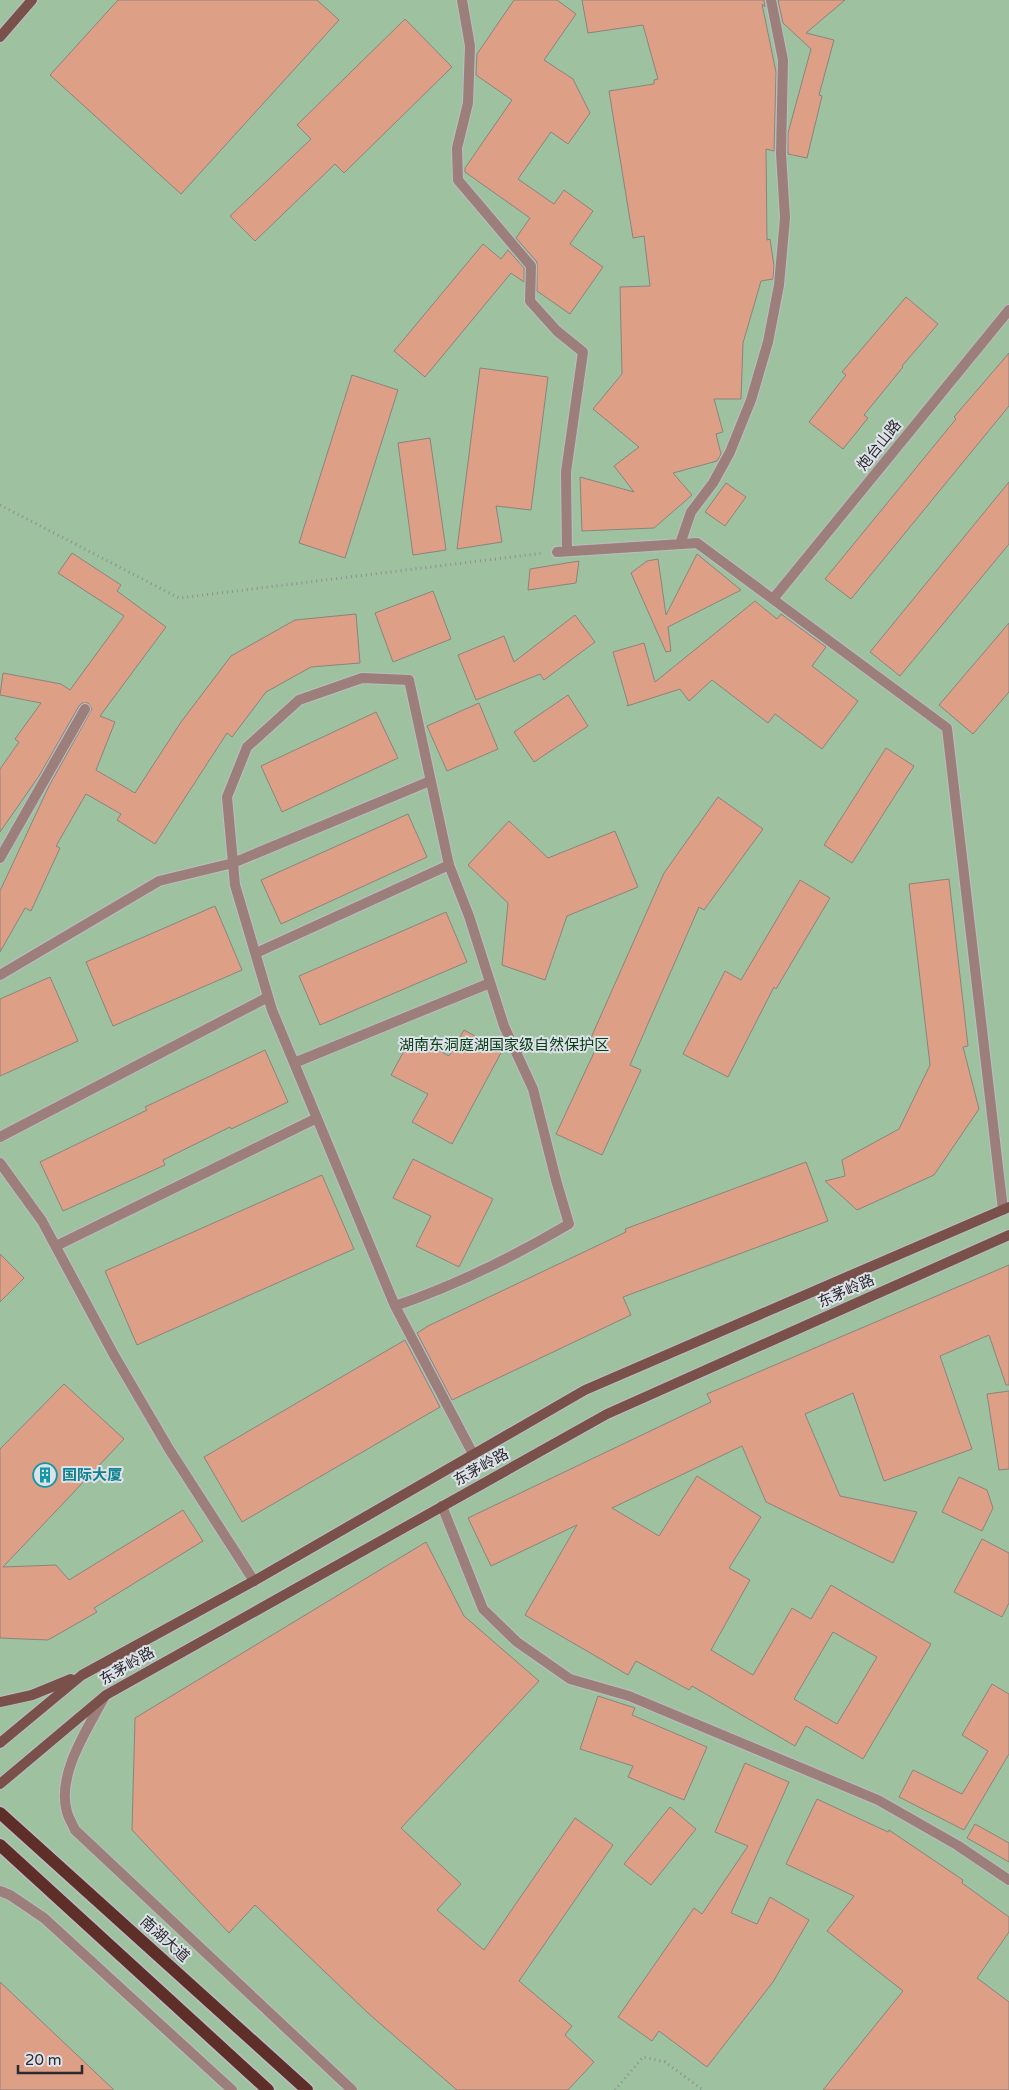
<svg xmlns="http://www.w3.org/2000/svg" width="1009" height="2090" font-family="'Varela Round','Noto Sans SC',sans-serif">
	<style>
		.green { fill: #9ec2a0 }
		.building { fill: #dd9f85; stroke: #8b837f; fill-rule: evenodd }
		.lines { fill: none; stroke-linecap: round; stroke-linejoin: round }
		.minor-casing { stroke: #bbbdc4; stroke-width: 12 }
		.tertiary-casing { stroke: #bbbdc4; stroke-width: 12 }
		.secondary-casing { stroke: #bbbdc4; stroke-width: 12 }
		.primary-casing { stroke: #bbbdc4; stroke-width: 15 }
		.path { stroke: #8d8f94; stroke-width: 3; stroke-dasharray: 1 4; stroke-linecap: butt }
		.minor { stroke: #9c7f7a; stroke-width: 10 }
		.tertiary { stroke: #9c7f7a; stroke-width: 10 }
		.secondary { stroke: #79504a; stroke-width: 10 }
		.primary { stroke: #5e2f29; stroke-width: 12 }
		.labels { text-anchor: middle; stroke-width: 4; stroke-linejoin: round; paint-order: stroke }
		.street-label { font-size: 15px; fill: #2a2b2e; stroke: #dfe1e9 }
		.park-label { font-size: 15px; fill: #074015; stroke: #dfe1e9 }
		.culture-label { font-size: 15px; font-weight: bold; fill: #0d838f; stroke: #dfe1e9; text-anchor: start }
	</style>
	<rect width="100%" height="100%" fill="#dfe1e9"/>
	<path class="green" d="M 0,0 L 1009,0 L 1009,2090 L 0,2090 Z"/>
	<path class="building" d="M 118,0 L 317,0 L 339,20 L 181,194 L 50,75 Z
		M 514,0 L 557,0 L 576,14 L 544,60 L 573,79 L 590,113 L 568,144 L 551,132 L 518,179 L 554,204 L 564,190 L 593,211 L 570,244 L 603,267 L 570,314 L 537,291 L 537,262 L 516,238 L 530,218 L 465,172 L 465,168 L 512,100 L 476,75 L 477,54 Z
		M 582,0 L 764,0 L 765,7 L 762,4 L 776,72 L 774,151 L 766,149 L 767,240 L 770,239 L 774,266 L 773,279 L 761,281 L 743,343 L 741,399 L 714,399 L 723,432 L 716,434 L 721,454 L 717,461 L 673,473 L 692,495 L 654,528 L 582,531 L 580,477 L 634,492 L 614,466 L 639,447 L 593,409 L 622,374 L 620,287 L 650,286 L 644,236 L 633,238 L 609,91 L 654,84 L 654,80 L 658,79 L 643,25 L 588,33 Z
		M 778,0 L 845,0 L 806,33 L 834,40 L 819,95 L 822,96 L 807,158 L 788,154 L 788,133 L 811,49 L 783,23 Z
		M 405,19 L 452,67 L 344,173 L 335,164 L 255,241 L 230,216 L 311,139 L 297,125 Z
		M 483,244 L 501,259 L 508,250 L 524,268 L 524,282 L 511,273 L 425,377 L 394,351 Z
		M 906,297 L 938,324 L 902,366 L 903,367 L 864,415 L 868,418 L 843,449 L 809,422 L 846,375 L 842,372 Z
		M 1009,353 L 1009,406 L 851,599 L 825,579 L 956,419 L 954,417 Z
		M 480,368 L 548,377 L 531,510 L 496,506 L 502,542 L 457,549 Z
		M 352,375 L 398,390 L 345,558 L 299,543 Z
		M 430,438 L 446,550 L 413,555 L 398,443 Z
		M 1009,482 L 1009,544 L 900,676 L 870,652 Z
		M 726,483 L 746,497 L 725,526 L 705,512 Z
		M 72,553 L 121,585 L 117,591 L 166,627 L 100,716 L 115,722 L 96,770 L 135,793 L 181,722 L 231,656 L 295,620 L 356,614 L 360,663 L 311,667 L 266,692 L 232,737 L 227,733 L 155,844 L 117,820 L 121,814 L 86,794 L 56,846 L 60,848 L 31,911 L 25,908 L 0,952 L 0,891 L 49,786 L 92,709 L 88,703 L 82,703 L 79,706 L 39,776 L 0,832 L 0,769 L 19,742 L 15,739 L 41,703 L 0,695 L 3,673 L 61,684 L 70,690 L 124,616 L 58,573 Z
		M 697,554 L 741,590 L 668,627 L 671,651 L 666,652 L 631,573 L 647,561 L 658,559 L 666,615 Z
		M 579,561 L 576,583 L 528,590 L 530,569 Z
		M 433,591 L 451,639 L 393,662 L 375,613 Z
		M 755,601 L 777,619 L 781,614 L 826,647 L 812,666 L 858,701 L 822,749 L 775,714 L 768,723 L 712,680 L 689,701 L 680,689 L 627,706 L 628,704 L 613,652 L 644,643 L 655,682 Z
		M 575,615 L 595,642 L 544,680 L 540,674 L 476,700 L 458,655 L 504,636 L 514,662 Z
		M 1009,623 L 1009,692 L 973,734 L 939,705 Z
		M 568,695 L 588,726 L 534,762 L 514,732 Z
		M 479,703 L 498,749 L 447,771 L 427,726 Z
		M 376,712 L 398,758 L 282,812 L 261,766 Z
		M 886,748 L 914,766 L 852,863 L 824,845 Z
		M 718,797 L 763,829 L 704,910 L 699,907 L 630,1065 L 641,1070 L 602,1155 L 556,1134 L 598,1044 L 590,1040 L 664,873 Z
		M 408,814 L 427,857 L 281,924 L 261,880 Z
		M 509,821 L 548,858 L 615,831 L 638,887 L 567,916 L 545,980 L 502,965 L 508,903 L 468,865 Z
		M 949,879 L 968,1046 L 963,1047 L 979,1109 L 934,1175 L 857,1210 L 825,1181 L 845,1176 L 842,1160 L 899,1129 L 930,1065 L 909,884 Z
		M 800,880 L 830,898 L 776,989 L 774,987 L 728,1077 L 683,1054 L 725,971 L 741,980 Z
		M 215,906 L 242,970 L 113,1026 L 86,962 Z
		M 446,912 L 467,962 L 320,1025 L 299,976 Z
		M 50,977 L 78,1041 L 0,1076 L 0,999 Z
		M 464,1030 L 502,1051 L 452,1144 L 412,1122 L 428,1094 L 391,1075 L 412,1036 L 449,1056 Z
		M 265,1050 L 288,1102 L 231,1129 L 230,1127 L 163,1160 L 165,1165 L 63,1211 L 40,1162 L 147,1110 L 145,1107 Z
		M 413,1159 L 493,1199 L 459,1267 L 416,1246 L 431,1216 L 393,1198 Z
		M 806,1162 L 828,1221 L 623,1297 L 631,1315 L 452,1400 L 417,1333 L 428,1326 L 626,1232 L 625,1229 Z
		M 322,1175 L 354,1249 L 137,1345 L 105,1271 Z
		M 0,1254 L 24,1278 L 0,1302 Z
		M 1009,1265 L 1009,1385 L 1006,1385 L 989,1335 L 940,1356 L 972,1449 L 884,1481 L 853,1393 L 805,1414 L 840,1496 L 917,1512 L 893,1563 L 766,1502 L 742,1446 L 612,1508 L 659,1536 L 697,1476 L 761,1517 L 729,1568 L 750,1580 L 711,1650 L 753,1675 L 792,1608 L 811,1619 L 831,1585 L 931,1644 L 863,1759 L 806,1726 L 795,1746 L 692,1686 L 689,1690 L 636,1661 L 628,1675 L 525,1615 L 577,1525 L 491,1566 L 468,1518 L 711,1402 L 707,1394 ZM 833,1632 L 877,1657 L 837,1724 L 794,1699 Z
		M 405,1340 L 440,1407 L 242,1522 L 204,1457 Z
		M 64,1384 L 124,1439 L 3,1567 L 56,1565 L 69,1580 L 183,1510 L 203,1541 L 94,1608 L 97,1612 L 48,1640 L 0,1638 L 0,1449 Z
		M 1009,1391 L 1009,1469 L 999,1470 L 987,1394 Z
		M 959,1477 L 987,1490 L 993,1508 L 982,1531 L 942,1512 Z
		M 982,1539 L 1009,1553 L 1009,1603 L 1002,1617 L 954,1592 Z
		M 426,1542 L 464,1616 L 539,1681 L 401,1828 L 461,1884 L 437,1910 L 484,1950 L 575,1818 L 613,1845 L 519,1981 L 572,2026 L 565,2035 L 594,2062 L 568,2090 L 457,2090 L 369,2014 L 255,1905 L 229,1933 L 132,1830 L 135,1718 Z
		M 992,1684 L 1009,1694 L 1009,1754 L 964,1830 L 899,1797 L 913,1770 L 962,1794 L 988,1751 L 962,1735 Z
		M 598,1696 L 635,1708 L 632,1715 L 707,1747 L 684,1800 L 628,1777 L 633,1766 L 580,1749 Z
		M 745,1763 L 789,1782 L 731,1913 L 757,1924 L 770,1897 L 809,1920 L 773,1982 L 707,2067 L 659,2031 L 652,2041 L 618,2017 L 694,1908 L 702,1914 L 748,1846 L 715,1832 Z
		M 817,1799 L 888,1832 L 889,1830 L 963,1880 L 962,1883 L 1009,1917 L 1009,1932 L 977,1978 L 1009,2002 L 1009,2090 L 823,2090 L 903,1991 L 827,1931 L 854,1896 L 786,1864 Z
		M 670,1807 L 696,1829 L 651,1885 L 624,1864 Z
		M 975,1824 L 1009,1843 L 1009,1862 L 967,1838 Z
		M 0,1982 L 114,2090 L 0,2090 Z"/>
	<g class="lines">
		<g class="minor-casing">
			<path id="minor" d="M 462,0 L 470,46 L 468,103 L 457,148 L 458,180 L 531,266 L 530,301 L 557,331 L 583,352 L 566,472 L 567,551
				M 680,544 L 691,512 L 713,483 L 730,452 L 751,400 L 768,342 L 779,285 L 785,218 L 781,153 L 783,60 L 771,0
				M 557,552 L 697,543 L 947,728 L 1003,1210
				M 0,858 L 85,709
				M 256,953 L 449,865
				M 0,975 L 159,881 L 233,863 L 430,781
				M 294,1063 L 490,983
				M 0,1137 L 268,997
				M 0,1163 L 42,1221 L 114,1355 L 169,1449 L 254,1581
				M 56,1246 L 317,1118
				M 395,1306 C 457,1285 513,1257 569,1224 L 556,1180 L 533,1089 L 504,1026 L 469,916 L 449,865 L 409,680 L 362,678 L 299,700 L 247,747 L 227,797 L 235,885 L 272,1010 L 395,1306 L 473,1454
				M 442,1506 L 483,1609 L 517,1642 L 570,1679 L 629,1696 L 878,1800 L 957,1845 L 1009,1880"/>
		</g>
		<g class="tertiary-casing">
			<path id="tertiary" d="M 773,599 L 1009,310
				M 105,1696 C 88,1728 56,1775 67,1812 C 69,1819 73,1825 75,1830 L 352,2090
				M 0,1891 L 10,1895 L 44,1918 L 232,2090"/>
		</g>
		<g class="secondary-casing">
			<path id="secondary" d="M 0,37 L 32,0
				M 0,1702 L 32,1695 L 71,1679
				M 0,1743 L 82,1675 L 254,1581 L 585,1390 L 1009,1207
				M 0,1784 L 106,1695 L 607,1414 L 1009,1235"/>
		</g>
		<g class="primary-casing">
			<path id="primary" d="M 0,1813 L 307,2090
				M 0,1845 L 268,2090"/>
		</g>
		<path class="path" d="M 0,505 L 179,598 L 544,553
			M 615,2090 L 643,2057 L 665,2062 L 703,2090"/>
		<use href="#minor" class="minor"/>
		<use href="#tertiary" class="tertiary"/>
		<use href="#secondary" class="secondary"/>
		<use href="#primary" class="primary"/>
	</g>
	<defs>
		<g id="building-ring" transform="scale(1.25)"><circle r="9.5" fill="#dfe1e9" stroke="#0f9aa8" stroke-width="1.5"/><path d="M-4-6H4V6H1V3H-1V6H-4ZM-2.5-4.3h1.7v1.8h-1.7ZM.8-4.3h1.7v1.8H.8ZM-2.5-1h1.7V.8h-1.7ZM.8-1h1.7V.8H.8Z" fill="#0f9aa8"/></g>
	</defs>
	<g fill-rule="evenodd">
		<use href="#building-ring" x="45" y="1475"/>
	</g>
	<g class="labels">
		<g class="street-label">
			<text transform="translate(879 445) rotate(-51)" y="5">炮台山路</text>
			<text transform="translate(846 1291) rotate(-24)" y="5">东茅岭路</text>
			<text transform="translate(481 1467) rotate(-29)" y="5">东茅岭路</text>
			<text transform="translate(127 1666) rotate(-30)" y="5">东茅岭路</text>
			<text transform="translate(165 1939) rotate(42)" y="5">南湖大道</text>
		</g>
		<g class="park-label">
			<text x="504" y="1050">湖南东洞庭湖国家级自然保护区</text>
		</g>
		<g class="culture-label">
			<text x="62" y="1480">国际大厦</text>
		</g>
	</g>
	<path d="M18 2065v8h64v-8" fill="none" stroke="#2a2b2e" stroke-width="2.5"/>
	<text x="25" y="2065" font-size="15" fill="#2a2b2e" stroke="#dfe1e9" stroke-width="4" paint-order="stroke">20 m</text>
</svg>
